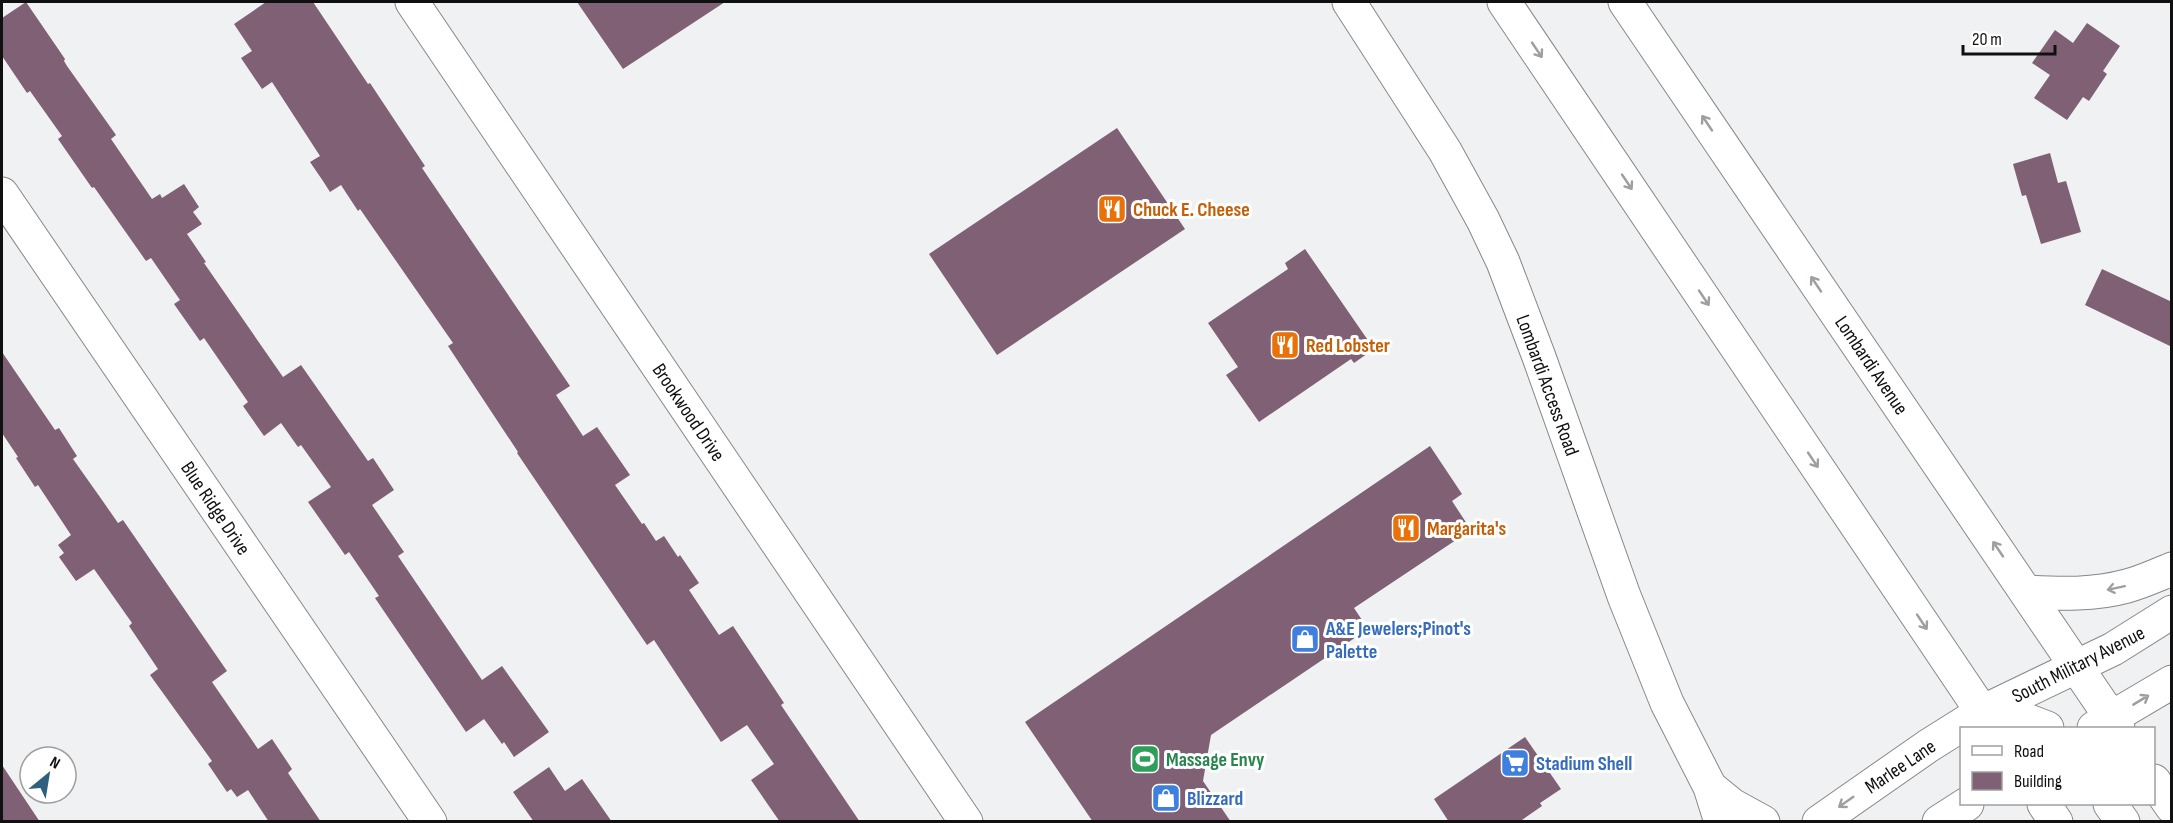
<svg xmlns="http://www.w3.org/2000/svg" width="2173" height="823" font-family="'Sofia Sans Condensed',sans-serif">
	<style>
		.building { fill: #7f6075 }
		.lines { fill: none; stroke-linecap: round; stroke-linejoin: round }
		.minor-casing { stroke: #878889; stroke-width: 35 }
		.major-casing { stroke: #878889; stroke-width: 35 }
		.minor { stroke: #fff; stroke-width: 33 }
		.major { stroke: #fff; stroke-width: 33 }
		.oneway { stroke: #9f9fa0 }
		.labels { text-anchor: middle; stroke-width: 6; stroke-linejoin: round; paint-order: stroke }
		.food-label { font-size: 20px; font-weight: bold; fill: #c56008; stroke: #fff; text-anchor: start }
		.street-label { font-size: 20px; fill: #101011; stroke: #fff }
		.shop-label { font-size: 20px; font-weight: bold; fill: #366cbe; stroke: #fff; text-anchor: start }
		.leisure-label { font-size: 20px; font-weight: bold; fill: #27864d; stroke: #fff; text-anchor: start }
	</style>
	<rect width="100%" height="100%" fill="#f0f1f2"/>
	<path class="building" d="M 26,2 L 65,59 L 64,61 L 67,66 L 116,135 L 111,139 L 152,199 L 160,194 L 162,198 L 184,184 L 199,207 L 193,212 L 202,224 L 187,234 L 206,262 L 204,263 L 283,377 L 301,365 L 368,461 L 373,458 L 394,490 L 372,505 L 404,552 L 398,556 L 482,680 L 502,666 L 549,732 L 514,757 L 504,742 L 502,744 L 484,719 L 466,732 L 375,598 L 379,596 L 349,552 L 345,555 L 308,502 L 331,487 L 301,445 L 298,447 L 281,423 L 264,436 L 243,406 L 248,402 L 204,338 L 200,341 L 174,304 L 180,300 L 151,258 L 146,261 L 94,187 L 92,188 L 58,139 L 62,136 L 30,91 L 27,93 L 2,56 L 2,18 Z
		M 266,2 L 313,2 L 368,84 L 370,83 L 425,166 L 422,168 L 570,386 L 556,395 L 583,436 L 597,427 L 630,475 L 615,485 L 642,524 L 644,523 L 656,541 L 664,536 L 678,557 L 680,555 L 699,583 L 689,590 L 719,635 L 733,626 L 784,703 L 781,705 L 860,822 L 780,822 L 751,780 L 774,764 L 747,725 L 721,742 L 654,640 L 647,645 L 517,453 L 518,452 L 448,346 L 453,343 L 360,209 L 358,211 L 341,185 L 330,192 L 323,181 L 310,162 L 320,156 L 272,82 L 262,89 L 241,58 L 252,51 L 234,24 Z
		M 577,2 L 725,2 L 623,69 Z
		M 2087,23 L 2120,46 L 2103,71 L 2107,74 L 2089,101 L 2083,97 L 2067,120 L 2034,98 L 2050,75 L 2032,63 L 2055,30 L 2073,43 Z
		M 1117,128 L 1185,229 L 997,355 L 929,254 Z
		M 2050,153 L 2058,183 L 2066,181 L 2081,232 L 2041,244 L 2026,195 L 2022,196 L 2013,164 Z
		M 1305,249 L 1374,349 L 1354,363 L 1351,359 L 1259,422 L 1226,375 L 1238,367 L 1208,323 L 1288,269 L 1285,263 Z
		M 2102,269 L 2172,302 L 2172,347 L 2085,305 Z
		M 2,352 L 55,430 L 59,428 L 77,456 L 73,459 L 102,500 L 118,523 L 123,520 L 227,671 L 212,682 L 258,749 L 272,739 L 292,769 L 288,773 L 321,822 L 269,822 L 248,790 L 237,797 L 231,789 L 227,792 L 208,764 L 212,761 L 150,675 L 158,669 L 129,626 L 132,623 L 94,569 L 76,581 L 59,557 L 64,553 L 58,545 L 71,535 L 38,485 L 35,487 L 16,458 L 18,457 L 2,433 Z
		M 1430,446 L 1462,494 L 1452,501 L 1471,530 L 1354,608 L 1368,629 L 1211,735 L 1203,781 L 1231,822 L 1093,822 L 1025,722 Z
		M 1525,737 L 1561,789 L 1540,803 L 1542,806 L 1519,822 L 1449,822 L 1434,799 Z
		M 2,765 L 40,822 L 2,822 Z
		M 549,767 L 565,791 L 582,779 L 612,822 L 534,822 L 513,792 Z"/>
	<g class="lines">
		<g class="minor-casing">
			<path id="minor" d="M 412,2 L 966,822
				M 1349,2 L 1445,151 L 1483,220 L 1503,262 L 1539,357 L 1624,596 L 1667,703 L 1710,787 L 1721,822
				M 2,194 L 430,822
				M 1710,787 L 1732,805 L 1763,822
				M 1819,822 L 1928,746 L 1982,712
				M 1939,822 L 1967,804"/>
		</g>
		<g class="major-casing">
			<path id="major" d="M 1504,2 L 1993,728
				M 1625,2 L 2118,728
				M 2027,592 C 2061,594 2094,595 2127,586 C 2142,582 2157,575 2172,569
				M 1982,712 L 2113,649 L 2172,612
				M 1982,712 L 2016,716 L 2047,728
				M 2094,728 L 2172,682
				M 2154,781 L 2172,807
				M 2044,804 L 2056,822
				M 2110,804 L 2123,822"/>
		</g>
		<use href="#minor" class="minor"/>
		<use href="#major" class="major"/>
	</g>
	<defs><path id="oneway-shaft" d="M-6 0H5M1.5-3L5.5 0L1.5 3" fill="none" stroke-width="1.6" stroke-linecap="round" stroke-linejoin="round" transform="scale(1.5)"/></defs>
	<g class="oneway">
		<use href="#oneway-shaft" transform="translate(1537 50) rotate(56)"/>
		<use href="#oneway-shaft" transform="translate(1707 123) rotate(-124)"/>
		<use href="#oneway-shaft" transform="translate(1627 182) rotate(56)"/>
		<use href="#oneway-shaft" transform="translate(1816 284) rotate(-124)"/>
		<use href="#oneway-shaft" transform="translate(1704 298) rotate(56)"/>
		<use href="#oneway-shaft" transform="translate(1813 460) rotate(56)"/>
		<use href="#oneway-shaft" transform="translate(1998 549) rotate(-124)"/>
		<use href="#oneway-shaft" transform="translate(2116 588) rotate(168)"/>
		<use href="#oneway-shaft" transform="translate(1922 622) rotate(56)"/>
		<use href="#oneway-shaft" transform="translate(2141 700) rotate(-31)"/>
		<use href="#oneway-shaft" transform="translate(1846 802) rotate(145)"/>
	</g>
	<defs>
		<g id="restaurant-square" transform="scale(1.5)"><rect x="-9" y="-9" width="18" height="18" rx="4" fill="#e8710a" stroke="#fff"/><path d="M-5-6h1v4h1v-4h1v4h1v-4h1v5L-1.5 .5V6h-2V.5L-5-1ZM5-6V6H3V1.5H1.5Q1.5-4 5-6Z" fill="#fff"/></g>
		<g id="shop-square" transform="scale(1.5)"><rect x="-9" y="-9" width="18" height="18" rx="4" fill="#3f7fe0" stroke="#fff"/><path d="M-5-2.5h2.3a2.7 3.5 0 0 1 5.4 0H5L5.5 6h-11ZM-1.5-2.5h3a1.5 2.3 0 0 0-3 0Z" fill="#fff"/></g>
		<g id="stadium-square" transform="scale(1.5)"><rect x="-9" y="-9" width="18" height="18" rx="4" fill="#2e9e5b" stroke="#fff"/><path d="M0-5a6.5 5 0 1 0 0 10a6.5 5 0 1 0 0-10ZM-3.5-1.8h7v3.6h-7Z" fill="#fff"/></g>
		<g id="supermarket-square" transform="scale(1.5)"><rect x="-9" y="-9" width="18" height="18" rx="4" fill="#3f7fe0" stroke="#fff"/><path d="M-6-5.5h2.5l.6 2H6L4.5 2H-2.5L-4.4-4H-6ZM-1.5 3.2a1.3 1.3 0 1 0 .1 0ZM3 3.2a1.3 1.3 0 1 0 .1 0Z" fill="#fff"/></g>
	</defs>
	<g fill-rule="evenodd">
		<use href="#restaurant-square" x="1112" y="209"/>
		<use href="#restaurant-square" x="1285" y="345"/>
		<use href="#restaurant-square" x="1406" y="528"/>
		<use href="#shop-square" x="1305" y="639"/>
		<use href="#stadium-square" x="1145" y="759"/>
		<use href="#supermarket-square" x="1515" y="763"/>
		<use href="#shop-square" x="1166" y="798"/>
	</g>
	<g class="labels">
		<g class="food-label">
			<text x="1133" y="216">Chuck E. Cheese</text>
			<text x="1306" y="352">Red Lobster</text>
			<text x="1427" y="535">Margarita's</text>
		</g>
		<g class="street-label">
			<text transform="translate(1872 365) rotate(56)" y="7">Lombardi Avenue</text>
			<text transform="translate(1548 385) rotate(70)" y="7">Lombardi Access Road</text>
			<text transform="translate(689 412) rotate(56)" y="7">Brookwood Drive</text>
			<text transform="translate(216 508) rotate(56)" y="7">Blue Ridge Drive</text>
			<text transform="translate(2078 664) rotate(-27)" y="7">South Military Avenue</text>
			<text transform="translate(1900 766) rotate(-34)" y="7">Marlee Lane</text>
		</g>
		<g class="shop-label">
			<text x="1326" y="635">A&amp;E Jewelers;Pinot's<tspan x="1326" dy="23">Palette</tspan></text>
			<text x="1536" y="770">Stadium Shell</text>
			<text x="1187" y="805">Blizzard</text>
		</g>
		<g class="leisure-label">
			<text x="1166" y="766">Massage Envy</text>
		</g>
	</g>
	<rect width="2173" height="823" fill="none" stroke="#101011" stroke-width="6"/>
	<rect x="1960" y="727" width="195" height="78" fill="#ffffff" stroke="#9f9fa0" stroke-width="1.5"/>
	<rect x="1972" y="746" width="30" height="9" fill="#ffffff" stroke="#9f9fa0" stroke-width="1.5"/>
	<text x="2014" y="757" font-size="18" fill="#101011">Road</text>
	<rect x="1972" y="772" width="30" height="18" fill="#7f6075" stroke="#9f9fa0" stroke-width="1.5"/>
	<text x="2014" y="787" font-size="18" fill="#101011">Building</text>
	<g transform="translate(48 775) rotate(30)"><circle r="28" fill="#ffffff" stroke="#9f9fa0" stroke-width="1.5"/>
	<path d="M0-4.5L10 22L0 15L-10 22Z" fill="#30607e"/>
	<text y="-9" font-size="16" font-weight="bold" text-anchor="middle" fill="#101011">N</text>
	</g>
	<path d="M1963 45v9h92v-9" fill="none" stroke="#101011" stroke-width="3"/>
	<text x="1972" y="45" font-size="18" fill="#101011" stroke="#ffffff" stroke-width="4.5" paint-order="stroke">20 m</text>
</svg>
